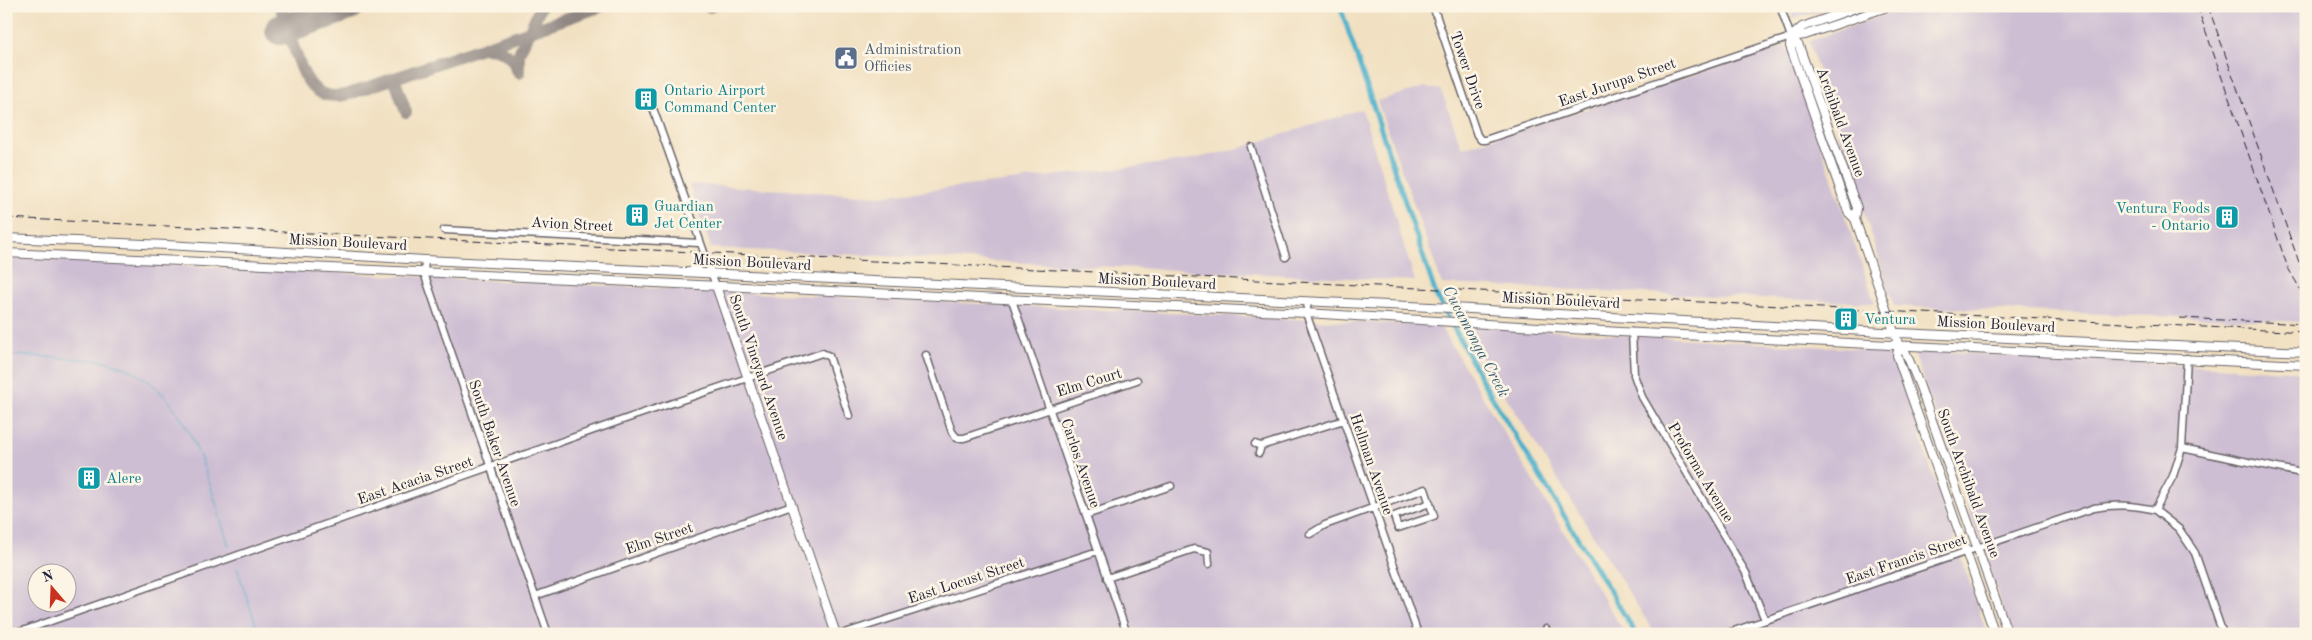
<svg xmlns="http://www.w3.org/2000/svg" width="2312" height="640" font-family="'Old Standard TT',serif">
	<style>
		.industrial { fill: #cdbed3; fill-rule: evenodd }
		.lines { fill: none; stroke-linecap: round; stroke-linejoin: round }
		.stream { stroke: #4bb0ca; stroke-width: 1 }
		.canal { stroke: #4bb0ca; stroke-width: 5 }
		.taxiway { stroke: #8a817e; stroke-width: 12 }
		.runway { stroke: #8a817e; stroke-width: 30 }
		.minor-casing { stroke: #6a646a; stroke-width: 9 }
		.major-casing { stroke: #6a646a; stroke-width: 10 }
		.minor { stroke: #fff; stroke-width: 6 }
		.major { stroke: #fff; stroke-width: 8 }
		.rail { stroke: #22223b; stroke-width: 1; stroke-dasharray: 8 4; stroke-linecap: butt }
		.labels { text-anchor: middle; stroke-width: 5; stroke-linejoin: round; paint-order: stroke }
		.service-label { font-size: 15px; fill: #4e5e75; stroke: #fcf5e5; text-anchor: start }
		.street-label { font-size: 15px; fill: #22223b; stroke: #fcf5e5 }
		.culture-label { font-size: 15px; fill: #0d838f; stroke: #fcf5e5; text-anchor: start }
		.water-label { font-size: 16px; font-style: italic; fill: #325b74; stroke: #fcf5e5 }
	</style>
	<rect width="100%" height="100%" fill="#fcf5e5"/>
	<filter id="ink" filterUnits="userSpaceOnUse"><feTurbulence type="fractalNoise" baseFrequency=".02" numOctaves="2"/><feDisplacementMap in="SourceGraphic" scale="10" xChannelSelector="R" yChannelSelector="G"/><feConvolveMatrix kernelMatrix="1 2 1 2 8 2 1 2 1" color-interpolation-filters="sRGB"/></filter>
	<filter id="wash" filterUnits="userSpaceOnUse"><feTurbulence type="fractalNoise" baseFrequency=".0096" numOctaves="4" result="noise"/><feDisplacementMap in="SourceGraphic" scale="20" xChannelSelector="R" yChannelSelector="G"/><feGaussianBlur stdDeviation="1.12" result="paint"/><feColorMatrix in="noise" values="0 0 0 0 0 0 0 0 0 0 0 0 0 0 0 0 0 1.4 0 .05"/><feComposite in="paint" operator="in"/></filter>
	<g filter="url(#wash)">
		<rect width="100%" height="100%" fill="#f1e0c1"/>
		<path class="industrial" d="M 1789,6 L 1835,6 L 1793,19 Z
			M 1910,6 L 2306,6 L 2306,322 L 1894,306 L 1809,41 Z
			M 1786,46 L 1875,303 L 1442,284 L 1377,101 L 1425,87 L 1441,90 L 1462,148 Z
			M 1362,109 L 1415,281 L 711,248 L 689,184 L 879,196 L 1183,161 L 1234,150 Z
			M 6,257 L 1440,326 L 1625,634 L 6,634 ZM 38,572 L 68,572 L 68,602 L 38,602 Z
			M 1461,325 L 1891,351 L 1987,634 L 1655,634 Z
			M 1913,350 L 2306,372 L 2306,634 L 2012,634 Z"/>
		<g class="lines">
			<path class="stream" d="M 6,355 C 30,356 54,357 78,359 C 88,360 99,359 108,362 C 190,383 206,476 229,546
				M 237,568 L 259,634"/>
			<path class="canal" d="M 1340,6 L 1436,295 L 1484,384 L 1636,634"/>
			<path class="taxiway" d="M 280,6 C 285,20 289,34 294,48 C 304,76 312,104 349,94 L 602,6
				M 710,6 L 710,7
				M 485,48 C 501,48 512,55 517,70
				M 519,73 L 519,53 L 541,6
				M 394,78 L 406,112"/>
			<path class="runway" d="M 280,30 L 349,6"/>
		</g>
	</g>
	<g filter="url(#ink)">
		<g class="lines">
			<g class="minor-casing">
				<path id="minor" d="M 1433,6 L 1477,135 L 1481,140 L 1485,140 L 1791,37 L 1780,6
					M 654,111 L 716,286
					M 1251,147 L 1286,257
					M 444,230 L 699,243
					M 425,260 L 424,273 L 548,634
					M 1012,300 L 1127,634
					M 1308,303 L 1306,313 L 1418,634
					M 1632,332 L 1634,375 L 1642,397 L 1746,573 L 1765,620
					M 926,355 L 952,432 L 957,438 L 964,438 L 1137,380
					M 2187,358 L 2182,448 L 2173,476 L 2155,510 L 2179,529 L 2195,553 L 2223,634
					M 1255,444 L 1261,446 L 1259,453
					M 1261,446 L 1344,420
					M 2182,448 L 2306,474
					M 1086,515 L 1171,486
					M 1310,534 L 1325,525 L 1425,489 L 1434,516 L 1398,528 L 1394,516 L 1430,503
					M 1107,578 L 1194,549 L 1208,552 L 1209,564
					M 535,596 L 792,505
					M 1546,629 L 1547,634
					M 14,634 L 634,416 L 822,353 L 829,356 L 849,416
					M 842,634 L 1098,551
					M 1725,634 L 2094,508 C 2116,504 2133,505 2155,510"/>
			</g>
			<g class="major-casing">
				<path id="major" d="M 1791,37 L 1790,46 L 1848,212 L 1855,219 L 1899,346 L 1897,355 L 1908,387 L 1995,634
					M 1791,37 L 1799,46 L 1857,208 L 1855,219
					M 1791,37 L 1805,35 L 1890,6
					M 1791,37 L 1802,27 L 1861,6
					M 6,238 L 167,245 L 425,260 L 1452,308 L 1900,333 L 2306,352
					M 6,253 L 1306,313 L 1620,332 L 2306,365
					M 690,272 L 697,268 L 704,256
					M 716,286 L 836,634
					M 1899,346 L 1906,353 L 1919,384 L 2008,634"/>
			</g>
			<use href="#minor" class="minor"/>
			<use href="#major" class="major"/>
			<path class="rail" d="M 2197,6 L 2288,268 L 2306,299
				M 2208,6 L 2306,282
				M 6,218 L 2306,332
				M 2180,318 L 2306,324"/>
		</g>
	</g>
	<defs>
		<g id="civic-square" transform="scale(1.25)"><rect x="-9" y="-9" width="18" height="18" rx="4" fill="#5c6f8a" stroke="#fcf5e5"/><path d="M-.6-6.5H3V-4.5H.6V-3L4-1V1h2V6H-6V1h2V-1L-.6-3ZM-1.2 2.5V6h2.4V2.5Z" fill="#fff"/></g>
		<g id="building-square" transform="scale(1.25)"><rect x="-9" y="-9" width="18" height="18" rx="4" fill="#0f9aa8" stroke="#fcf5e5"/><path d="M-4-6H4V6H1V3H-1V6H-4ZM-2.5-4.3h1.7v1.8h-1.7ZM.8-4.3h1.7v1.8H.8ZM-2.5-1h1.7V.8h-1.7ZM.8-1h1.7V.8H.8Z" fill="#fff"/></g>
	</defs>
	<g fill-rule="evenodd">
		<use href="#civic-square" x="846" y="58"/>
		<use href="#building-square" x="646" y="99"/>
		<use href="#building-square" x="637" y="215"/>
		<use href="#building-square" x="2227" y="217"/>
		<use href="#building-square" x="1846" y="319"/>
		<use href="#building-square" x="89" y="478"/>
	</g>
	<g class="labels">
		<g class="service-label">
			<text x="864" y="54">Administration<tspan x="864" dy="17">Officies</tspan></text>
		</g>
		<g class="street-label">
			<text transform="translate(1468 70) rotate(71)" y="5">Tower Drive</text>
			<text transform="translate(1617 82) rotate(-19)" y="5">East Jurupa Street</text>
			<text transform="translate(1841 122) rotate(70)" y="5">Archibald Avenue</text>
			<text transform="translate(572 224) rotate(3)" y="5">Avion Street</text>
			<text transform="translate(348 242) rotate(3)" y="5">Mission Boulevard</text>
			<text transform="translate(752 262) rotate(3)" y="5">Mission Boulevard</text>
			<text transform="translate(1157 281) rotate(3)" y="5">Mission Boulevard</text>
			<text transform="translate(1561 300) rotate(3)" y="5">Mission Boulevard</text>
			<text transform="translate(1996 324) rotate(3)" y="5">Mission Boulevard</text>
			<text transform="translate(759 367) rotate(71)" y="5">South Vineyard Avenue</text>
			<text transform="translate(1089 382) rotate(-17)" y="5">Elm Court</text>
			<text transform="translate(495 443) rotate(71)" y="5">South Baker Avenue</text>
			<text transform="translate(1081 463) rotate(71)" y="5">Carlos Avenue</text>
			<text transform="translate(1372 464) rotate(71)" y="5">Hellman Avenue</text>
			<text transform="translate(1701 472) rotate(59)" y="5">Proforma Avenue</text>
			<text transform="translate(415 480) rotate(-19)" y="5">East Acacia Street</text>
			<text transform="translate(1969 483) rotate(70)" y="5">South Archibald Avenue</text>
			<text transform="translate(659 538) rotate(-19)" y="5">Elm Street</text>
			<text transform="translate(1906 559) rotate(-19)" y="5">East Francis Street</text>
			<text transform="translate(966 580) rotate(-18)" y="5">East Locust Street</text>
		</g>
		<g class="culture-label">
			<text x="664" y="95">Ontario Airport<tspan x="664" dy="17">Command Center</tspan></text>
			<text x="654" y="211">Guardian<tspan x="654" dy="17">Jet Center</tspan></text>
			<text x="2210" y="213" text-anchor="end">Ventura Foods<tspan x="2210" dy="17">- Ontario</tspan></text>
			<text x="1864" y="324">Ventura</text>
			<text x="106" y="483">Alere</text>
		</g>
		<g class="water-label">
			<text transform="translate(1477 341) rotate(62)" y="6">Cucamonga Creek</text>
		</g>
	</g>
	<rect width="2312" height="640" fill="none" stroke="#fcf5e5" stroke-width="25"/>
	<g transform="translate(52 588) rotate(341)"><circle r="24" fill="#fcf5e5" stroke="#a5a1a1"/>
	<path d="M0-4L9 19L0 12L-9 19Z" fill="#c8321e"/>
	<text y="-8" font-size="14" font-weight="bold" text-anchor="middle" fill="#22223b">N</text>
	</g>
</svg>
